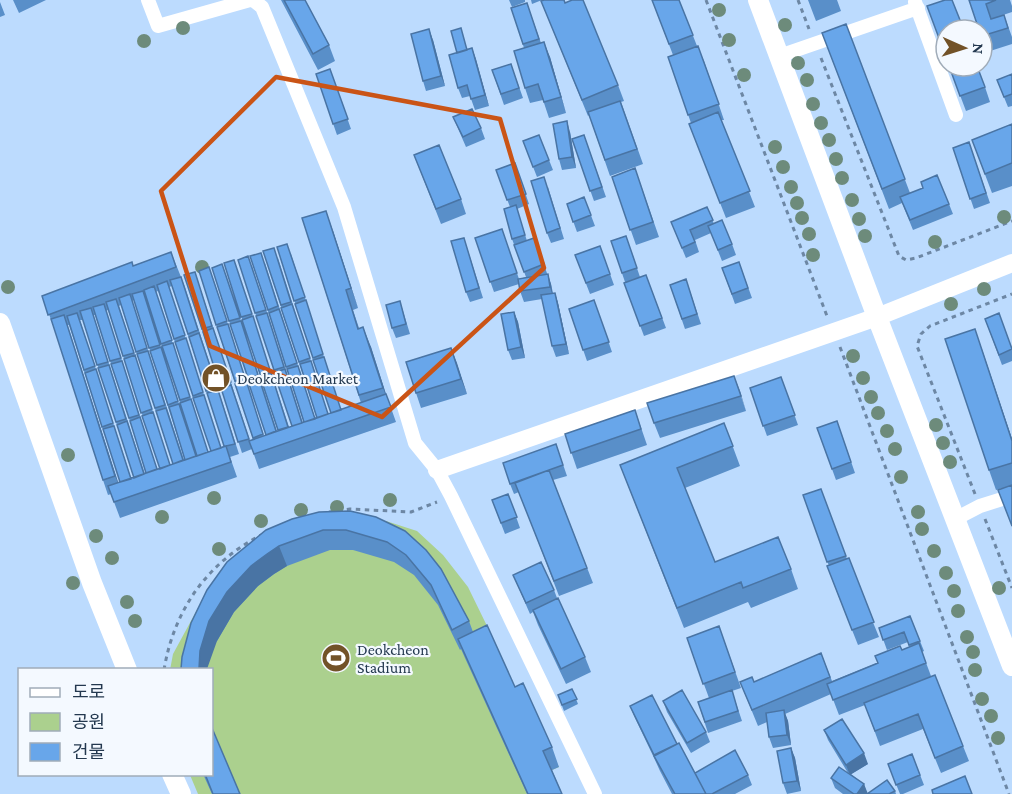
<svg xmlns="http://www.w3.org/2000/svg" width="1012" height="794" font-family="'Crimson Pro','Noto Sans KR',serif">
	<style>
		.green { fill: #abd08e }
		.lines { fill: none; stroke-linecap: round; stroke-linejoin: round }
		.path { stroke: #6d87a4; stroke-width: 3; stroke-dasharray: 4.5 4.5; stroke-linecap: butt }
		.minor { stroke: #fff; stroke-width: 14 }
		.tertiary { stroke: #fff; stroke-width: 18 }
		.secondary { stroke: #fff; stroke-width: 20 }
		.tree { fill: #6d8b7b }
		.wall { fill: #598fc9; fill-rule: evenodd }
		.shaded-wall { fill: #4974a4 }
		.building { fill: #68a6ea; stroke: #4974a4; stroke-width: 1.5 }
		.marked { fill: none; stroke: #ca5416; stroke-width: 4.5; stroke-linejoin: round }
		.labels { text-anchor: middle; stroke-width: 4.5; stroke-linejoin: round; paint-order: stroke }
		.poi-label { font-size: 16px; fill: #23384f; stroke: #f4f9ff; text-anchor: start }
	</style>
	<rect width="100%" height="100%" fill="#bcdbfe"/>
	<path class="green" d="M 340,519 L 386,521 L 417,531 L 443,555 L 468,587 L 488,628 L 503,665 L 559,767 L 550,771 L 561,794 L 198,794 L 190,775 L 212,774 L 212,670 L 170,670 L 173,654 L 198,608 L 218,577 Z"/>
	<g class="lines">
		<path class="path" d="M 706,0 L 827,316
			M 798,0 L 809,29
			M 821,58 L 899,256 L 906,260 L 916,258 L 1012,221
			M 840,347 L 1009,794
			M 975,494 L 917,346 L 921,334 L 930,326 L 1012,294
			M 329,512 L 350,509 L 411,512 L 437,502
			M 985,519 L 1012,588
			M 164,670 C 174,609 208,562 263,534"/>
		<path class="minor" d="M 148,0 L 158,26 L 250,0
			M 253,0 L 262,7 L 344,207 L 415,443 L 437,470 L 451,496 L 595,794
			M 915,2 L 956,115
			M 779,56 L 918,8
			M 955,519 L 980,506 L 1012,496"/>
		<path class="tertiary" d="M 437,470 L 877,317 L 1012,263"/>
		<path class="secondary" d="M 758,0 L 877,317 L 1012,666
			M 0,323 L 92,583 L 127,670
			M 172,774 L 181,794"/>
	</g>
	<g class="tree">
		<circle cx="719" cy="10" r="7"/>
		<circle cx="785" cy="25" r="7"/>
		<circle cx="183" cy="28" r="7"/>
		<circle cx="729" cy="40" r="7"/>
		<circle cx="144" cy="41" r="7"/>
		<circle cx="798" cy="63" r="7"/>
		<circle cx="744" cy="75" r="7"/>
		<circle cx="807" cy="80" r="7"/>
		<circle cx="813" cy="104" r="7"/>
		<circle cx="821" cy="123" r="7"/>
		<circle cx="829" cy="140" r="7"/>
		<circle cx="775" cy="147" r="7"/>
		<circle cx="836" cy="159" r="7"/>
		<circle cx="783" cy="167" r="7"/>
		<circle cx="842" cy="178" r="7"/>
		<circle cx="791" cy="187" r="7"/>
		<circle cx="852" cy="200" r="7"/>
		<circle cx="797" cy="203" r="7"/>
		<circle cx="1004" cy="217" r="7"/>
		<circle cx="802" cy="218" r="7"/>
		<circle cx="859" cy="219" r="7"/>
		<circle cx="809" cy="234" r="7"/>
		<circle cx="865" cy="236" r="7"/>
		<circle cx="935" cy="242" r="7"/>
		<circle cx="813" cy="255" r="7"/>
		<circle cx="202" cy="267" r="7"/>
		<circle cx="8" cy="287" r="7"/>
		<circle cx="984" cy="289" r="7"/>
		<circle cx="951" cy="304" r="7"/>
		<circle cx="853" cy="356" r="7"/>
		<circle cx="863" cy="378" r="7"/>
		<circle cx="871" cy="397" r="7"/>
		<circle cx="878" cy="413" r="7"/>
		<circle cx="936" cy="425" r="7"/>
		<circle cx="887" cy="431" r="7"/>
		<circle cx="943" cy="443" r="7"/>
		<circle cx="895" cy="449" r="7"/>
		<circle cx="68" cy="455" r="7"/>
		<circle cx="950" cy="462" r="7"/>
		<circle cx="901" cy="477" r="7"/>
		<circle cx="214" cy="498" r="7"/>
		<circle cx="390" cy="500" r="7"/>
		<circle cx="337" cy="507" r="7"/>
		<circle cx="301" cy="510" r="7"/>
		<circle cx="918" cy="512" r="7"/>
		<circle cx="162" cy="517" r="7"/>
		<circle cx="261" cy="521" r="7"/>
		<circle cx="922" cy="529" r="7"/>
		<circle cx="96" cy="536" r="7"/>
		<circle cx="219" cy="549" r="7"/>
		<circle cx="934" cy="551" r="7"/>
		<circle cx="112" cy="558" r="7"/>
		<circle cx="946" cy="573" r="7"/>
		<circle cx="73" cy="583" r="7"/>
		<circle cx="999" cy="588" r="7"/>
		<circle cx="954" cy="591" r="7"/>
		<circle cx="127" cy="602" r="7"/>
		<circle cx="958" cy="611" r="7"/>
		<circle cx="135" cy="621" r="7"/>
		<circle cx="967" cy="637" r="7"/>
		<circle cx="973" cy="652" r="7"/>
		<circle cx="975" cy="670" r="7"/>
		<circle cx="982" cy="699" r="7"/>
		<circle cx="991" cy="716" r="7"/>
		<circle cx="998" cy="738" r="7"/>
	</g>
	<path class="wall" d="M 13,0 L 46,0 L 19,13 Z
		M 281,0 L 305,0 L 329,45 L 335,61 L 318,70 Z
		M 509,0 L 525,0 L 525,2 L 512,7 Z
		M 531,0 L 542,0 L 532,4 Z
		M 652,0 L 679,0 L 697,46 L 704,61 L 724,120 L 721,120 L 755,207 L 726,218 L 689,124 L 691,123 L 668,57 L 673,55 Z
		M 808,0 L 837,0 L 841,11 L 816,21 Z
		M 969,0 L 1010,0 L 1012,6 L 1012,12 L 1000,16 L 1004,15 L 1012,37 L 1012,44 L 987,52 L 982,39 L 982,30 Z
		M 541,1 L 565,3 L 618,85 L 624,101 L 621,102 L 643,164 L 610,176 L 589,115 L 588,116 Z
		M 0,2 L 5,15 L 0,17 Z
		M 527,3 L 541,43 L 550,57 L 566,113 L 549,118 L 543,100 L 530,103 L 525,88 L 524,48 L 511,8 Z
		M 846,24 L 910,193 L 949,204 L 953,214 L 913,230 L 902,203 L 889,209 L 822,33 Z
		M 433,40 L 445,86 L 426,91 L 423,81 Z
		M 472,48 L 489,106 L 475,110 L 470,96 L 462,98 L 458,88 L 467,50 Z
		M 511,64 L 523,98 L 504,105 L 492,70 Z
		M 949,66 L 985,87 L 990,102 L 966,111 Z
		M 330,69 L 351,129 L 337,135 L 316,74 Z
		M 1012,74 L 1012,106 L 1008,107 L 997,80 Z
		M 453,117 L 481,128 L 485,139 L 466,147 Z
		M 1012,124 L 1012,186 L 992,193 L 972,140 Z
		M 570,132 L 576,168 L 562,170 L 559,159 Z
		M 539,135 L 553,170 L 537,177 L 523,141 Z
		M 584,135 L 606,197 L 594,201 L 572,139 Z
		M 969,142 L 990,203 L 974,209 L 953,148 Z
		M 414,155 L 461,199 L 466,214 L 441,224 Z
		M 515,163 L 529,204 L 517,209 L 527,241 L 534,238 L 551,284 L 553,293 L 555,293 L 558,303 L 569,354 L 556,357 L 552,346 L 542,299 L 524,302 L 520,291 L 519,284 L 494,292 L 475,238 L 502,229 L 519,279 L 526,277 L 512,239 L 510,207 L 496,170 Z
		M 635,168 L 659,237 L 636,245 L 612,177 Z
		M 548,187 L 564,239 L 551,243 L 547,233 Z
		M 584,197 L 595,226 L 577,232 L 567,204 Z
		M 707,207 L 714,224 L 732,244 L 736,255 L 722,261 L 711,233 L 695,240 L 699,252 L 686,258 L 671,222 Z
		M 302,218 L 333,231 L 358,308 L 353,310 L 359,328 L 371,347 L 386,394 L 396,422 L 259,469 L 252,449 L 242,453 L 184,275 L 195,272 L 250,441 L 253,439 L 199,271 L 213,278 L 264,436 L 266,435 L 212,268 L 226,275 L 277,431 L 278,431 L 224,263 L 234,260 L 289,427 L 292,426 L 238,260 L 252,266 L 303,423 L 304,422 L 250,256 L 265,263 L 315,418 L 317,418 L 263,251 L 278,258 L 328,414 L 331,413 L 277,247 L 291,254 L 341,410 L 361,403 Z
		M 626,236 L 640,277 L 646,275 L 666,328 L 644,336 L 624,283 L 625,282 L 611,241 Z
		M 464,238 L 483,298 L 470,302 L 466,292 Z
		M 600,246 L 614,285 L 590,294 L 575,255 Z
		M 171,252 L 185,287 L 239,454 L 230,457 L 237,477 L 120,518 L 111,494 L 108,495 L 103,480 L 55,330 L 42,296 L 133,266 ZM 172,286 L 224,446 L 221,447 L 169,287 ZM 158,291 L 211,451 L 208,452 L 156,292 ZM 144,296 L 146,296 L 197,456 L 196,456 ZM 134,300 L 185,460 L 184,460 L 132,301 ZM 121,305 L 173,464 L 170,465 L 119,306 ZM 108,310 L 160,469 L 157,469 L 106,311 ZM 93,315 L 95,315 L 147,473 L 145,474 ZM 80,320 L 83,320 L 134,478 L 131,478 ZM 67,325 L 69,325 L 120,482 L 118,483 Z
		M 739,262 L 752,298 L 735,304 L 722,268 Z
		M 686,279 L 701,324 L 685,329 L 670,285 Z
		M 594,300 L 612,352 L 587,361 L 569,309 Z
		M 400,301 L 410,334 L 396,338 L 392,328 Z
		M 514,312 L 518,322 L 525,358 L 512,360 L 508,350 Z
		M 985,319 L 1012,348 L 1012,361 L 1002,365 Z
		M 451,348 L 467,394 L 421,408 L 416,393 Z
		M 982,349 L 1012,439 L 1012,527 L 1003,488 L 996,490 L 989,470 Z
		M 734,376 L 746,411 L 660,438 L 654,423 Z
		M 781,377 L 798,425 L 767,436 L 750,388 Z
		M 635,410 L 647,445 L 577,469 L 565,434 Z
		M 837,421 L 855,473 L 836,480 L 817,428 Z
		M 724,423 L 740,466 L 685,488 L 715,562 L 791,569 L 798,589 L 751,608 L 748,602 L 684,628 L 620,465 Z
		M 556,444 L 567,476 L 553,480 L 593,583 L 559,596 L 519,492 L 514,494 L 510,484 Z
		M 821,489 L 847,559 L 879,637 L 858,645 L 833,582 L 829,566 L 803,495 Z
		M 508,494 L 520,528 L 505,534 L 492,500 Z
		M 376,517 L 469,621 L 473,632 L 515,687 L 552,747 L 559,767 L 552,770 L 562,794 L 527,794 L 465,658 L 461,649 L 460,650 L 438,605 L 414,575 L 394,562 L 353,550 L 330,550 L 287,566 L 274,574 L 258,586 L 234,612 L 217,641 L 181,669 L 266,530 Z
		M 513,575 L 554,590 L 557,598 L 585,657 L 591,672 L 566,684 L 538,625 L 533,612 L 530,614 Z
		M 910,616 L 924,651 L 922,652 L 931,676 L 963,746 L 969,761 L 941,773 L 923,729 L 880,746 L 865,705 L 839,715 L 831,694 L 785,714 L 788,721 L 791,745 L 773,748 L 769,737 L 767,722 L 758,726 L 740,682 L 754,682 L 821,653 L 832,681 L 877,663 L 902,650 L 909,647 L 908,642 L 887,650 L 879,628 Z
		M 719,626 L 741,688 L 732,691 L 742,721 L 708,733 L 698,702 L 709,698 L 687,638 Z
		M 572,689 L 578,704 L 564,711 L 558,695 Z
		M 663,701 L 706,732 L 710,742 L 691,753 L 667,712 Z
		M 630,706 L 677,744 L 695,773 L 748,775 L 752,785 L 735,794 L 672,794 L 660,771 L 655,760 L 634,716 Z
		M 824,730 L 868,764 L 851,774 L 864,784 L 867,794 L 895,791 L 896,794 L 843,794 L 835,788 L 831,778 L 848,773 L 828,740 Z
		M 791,748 L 795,758 L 801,791 L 787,794 L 783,783 Z
		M 912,754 L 924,785 L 903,794 L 900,794 L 888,764 Z
		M 203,774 L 212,774 L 240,794 L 212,794 Z"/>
	<path class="shaded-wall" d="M 429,29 L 433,40 L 445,86 L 441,76 Z
		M 544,42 L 550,57 L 566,113 L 561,97 Z
		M 472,48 L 476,59 L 489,106 L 485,95 Z
		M 567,121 L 570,132 L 576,168 L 572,157 Z
		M 326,211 L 333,231 L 358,308 L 351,288 Z
		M 548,274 L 551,284 L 553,297 L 550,287 Z
		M 555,293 L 558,303 L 569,354 L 566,344 Z
		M 514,312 L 518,322 L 525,358 L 521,347 Z
		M 64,315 L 69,330 L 121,491 L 115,476 Z
		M 363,327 L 371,347 L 390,407 L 383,388 Z
		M 975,329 L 1012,439 L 1012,441 Z
		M 451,348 L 457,363 L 467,394 L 461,379 Z
		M 734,376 L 740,391 L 746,411 L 741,396 Z
		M 279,546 L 287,566 L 274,574 L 258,586 L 234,612 L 217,641 L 207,669 L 199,669 L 200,651 L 209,621 L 227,592 L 251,566 L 267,554 Z
		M 784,710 L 788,721 L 791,745 L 787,735 Z
		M 791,748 L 795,758 L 801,791 L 797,781 Z
		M 864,753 L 868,764 L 850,775 L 846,765 Z
		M 864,784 L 868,794 L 857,794 Z"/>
	<path class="building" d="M 284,0 L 305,0 L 329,45 L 313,54 Z
		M 544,0 L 564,0 L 565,3 L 572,0 L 583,0 L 618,85 L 582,100 L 541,1 Z
		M 652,0 L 679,0 L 693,35 L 669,44 Z
		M 945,0 L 952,0 L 964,30 L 946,30 L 946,57 L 927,6 Z
		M 969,0 L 996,0 L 986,4 L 991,19 L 1004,15 L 1008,28 L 982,36 L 982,30 L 979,30 Z
		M 527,3 L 539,39 L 523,44 L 511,8 Z
		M 846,24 L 905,179 L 882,189 L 822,33 Z
		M 461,28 L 467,50 L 457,53 L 451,31 Z
		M 429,29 L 441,76 L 423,81 L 411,34 Z
		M 544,42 L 561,97 L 544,102 L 538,84 L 525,88 L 514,51 Z
		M 698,46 L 719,104 L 688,115 L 668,57 Z
		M 472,48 L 485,95 L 471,99 L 467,85 L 458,88 L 449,55 Z
		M 511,64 L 519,88 L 501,94 L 492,70 Z
		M 949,66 L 977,66 L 985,87 L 960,96 Z
		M 330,69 L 348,119 L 333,124 L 316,74 Z
		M 1012,74 L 1012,94 L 1004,97 L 997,80 Z
		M 620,101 L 637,149 L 605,160 L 588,112 Z
		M 472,109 L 481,128 L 463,137 L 453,117 Z
		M 718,112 L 750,191 L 720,203 L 689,124 Z
		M 567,121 L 572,157 L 559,159 L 553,124 Z
		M 1012,124 L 1012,163 L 985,174 L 972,140 Z
		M 539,135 L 549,160 L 533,167 L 523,141 Z
		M 584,135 L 602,187 L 590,191 L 572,139 Z
		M 969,142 L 986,193 L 970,199 L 953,148 Z
		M 439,145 L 461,199 L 436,209 L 414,155 Z
		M 515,163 L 526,194 L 507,200 L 496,170 Z
		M 635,168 L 653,222 L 630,230 L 612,177 Z
		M 937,175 L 949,204 L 910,220 L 900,197 L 923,188 L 921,182 Z
		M 544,177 L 560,228 L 547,233 L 531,181 Z
		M 584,197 L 591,215 L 573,222 L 567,204 Z
		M 516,205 L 525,235 L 512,239 L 504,209 Z
		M 707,207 L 713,220 L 690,230 L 695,242 L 682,248 L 671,222 Z
		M 326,211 L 351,288 L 346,290 L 358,329 L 363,327 L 383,388 L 359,395 L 302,218 Z
		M 722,220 L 732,244 L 718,250 L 708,226 Z
		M 502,229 L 517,273 L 490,282 L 475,238 Z
		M 626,236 L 637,268 L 622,273 L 611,241 Z
		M 464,238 L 479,288 L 466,292 L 451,241 Z
		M 534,238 L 544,264 L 524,272 L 514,245 Z
		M 287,244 L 305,297 L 294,301 L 277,247 Z
		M 600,246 L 610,274 L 586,283 L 575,255 Z
		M 274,248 L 291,302 L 281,305 L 263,251 Z
		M 171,252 L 176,267 L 48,315 L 42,296 L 132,262 L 133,266 Z
		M 261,253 L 278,306 L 268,310 L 250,256 Z
		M 248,256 L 266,310 L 255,313 L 238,260 Z
		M 234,260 L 252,314 L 241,317 L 224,263 Z
		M 739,262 L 748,288 L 732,294 L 722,268 Z
		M 222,264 L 240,318 L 229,321 L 212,268 Z
		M 209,267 L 227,321 L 216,325 L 199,271 Z
		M 195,272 L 212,326 L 202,329 L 184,275 Z
		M 548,274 L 550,287 L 520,291 L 518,279 Z
		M 646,275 L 662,318 L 640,326 L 624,283 Z
		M 181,277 L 198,330 L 188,334 L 170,280 Z
		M 686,279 L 697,314 L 682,319 L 670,285 Z
		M 167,281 L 185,335 L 174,339 L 157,285 Z
		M 154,286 L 172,340 L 161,344 L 144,290 Z
		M 143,291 L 160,345 L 149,348 L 132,294 Z
		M 555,293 L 566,344 L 552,346 L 541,295 Z
		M 130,294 L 147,348 L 136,352 L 119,298 Z
		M 116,299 L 134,353 L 123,356 L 106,302 Z
		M 306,300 L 323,354 L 313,358 L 295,304 Z
		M 594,300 L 609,342 L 583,350 L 569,309 Z
		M 400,301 L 406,324 L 392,328 L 386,305 Z
		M 104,304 L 121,358 L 110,361 L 93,307 Z
		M 292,304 L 310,358 L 299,362 L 281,308 Z
		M 91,308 L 108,362 L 97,365 L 80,311 Z
		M 279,309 L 297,363 L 286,367 L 269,313 Z
		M 514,312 L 521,347 L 508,350 L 501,314 Z
		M 77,313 L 95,366 L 84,370 L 67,316 Z
		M 267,313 L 284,367 L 274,370 L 256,316 Z
		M 999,313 L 1012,349 L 999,355 L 985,319 Z
		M 64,315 L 115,476 L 103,480 L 51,319 Z
		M 253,316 L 270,370 L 260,374 L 242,320 Z
		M 241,321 L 258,375 L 248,378 L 230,324 Z
		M 228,324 L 245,378 L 235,381 L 217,327 Z
		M 213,328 L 231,382 L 220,386 L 203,332 Z
		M 975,329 L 1012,441 L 1012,463 L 989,470 L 945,339 Z
		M 199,333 L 217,387 L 206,391 L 189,337 Z
		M 186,338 L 203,392 L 193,396 L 175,342 Z
		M 173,343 L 190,397 L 180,400 L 162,346 Z
		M 161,347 L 178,401 L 168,405 L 150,351 Z
		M 451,348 L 461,379 L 416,393 L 406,362 Z
		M 148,351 L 165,405 L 155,408 L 137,354 Z
		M 135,355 L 152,409 L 141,413 L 124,359 Z
		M 324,357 L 341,410 L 331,413 L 313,360 Z
		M 122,361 L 139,415 L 129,418 L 111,364 Z
		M 311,361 L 328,414 L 317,418 L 300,364 Z
		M 109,365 L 126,419 L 116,422 L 98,368 Z
		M 298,366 L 315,419 L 304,422 L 287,369 Z
		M 96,369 L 113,423 L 102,427 L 85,373 Z
		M 285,369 L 302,423 L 292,426 L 274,373 Z
		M 271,373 L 288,427 L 278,430 L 260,376 Z
		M 734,376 L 741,396 L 654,423 L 647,403 Z
		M 781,377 L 795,415 L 763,426 L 750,388 Z
		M 259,378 L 276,431 L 266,435 L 248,381 Z
		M 246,380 L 263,434 L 253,438 L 235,384 Z
		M 231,385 L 249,439 L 238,442 L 221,388 Z
		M 218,390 L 235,444 L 226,446 L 224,446 L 207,393 Z
		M 386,394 L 391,407 L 254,454 L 249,441 Z
		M 204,395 L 221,448 L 211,451 L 193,398 Z
		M 191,399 L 208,452 L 197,456 L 180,403 Z
		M 179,404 L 196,456 L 185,460 L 169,407 Z
		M 166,408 L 183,460 L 173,464 L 156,411 Z
		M 635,410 L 641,429 L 571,453 L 565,434 Z
		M 153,412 L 170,465 L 160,469 L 142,416 Z
		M 140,417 L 157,469 L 146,473 L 130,421 Z
		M 127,421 L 144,474 L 134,478 L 117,425 Z
		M 837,421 L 851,462 L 832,469 L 817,428 Z
		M 724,423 L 733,446 L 677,468 L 715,562 L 778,537 L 791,569 L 743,588 L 741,582 L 677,608 L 620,465 Z
		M 114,426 L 131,479 L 120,482 L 103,429 Z
		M 556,444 L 563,465 L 510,484 L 503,463 Z
		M 226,446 L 231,462 L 114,502 L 108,486 Z
		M 549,470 L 587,568 L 554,581 L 515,483 Z
		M 1012,485 L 1012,526 L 998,490 Z
		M 821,489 L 846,556 L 827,562 L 803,495 Z
		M 508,494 L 517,517 L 501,523 L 492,500 Z
		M 350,511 L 376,517 L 405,531 L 426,550 L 441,569 L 469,621 L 452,630 L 431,585 L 406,555 L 387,542 L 346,530 L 323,530 L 279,546 L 267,554 L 251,566 L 227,592 L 209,621 L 200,651 L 199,669 L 181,669 L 182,657 L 191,623 L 207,590 L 227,562 L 266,530 L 292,519 L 319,512 Z
		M 849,558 L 874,622 L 852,630 L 827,566 Z
		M 541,562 L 554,590 L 526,603 L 513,575 Z
		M 558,598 L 585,657 L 561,669 L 533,610 Z
		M 910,616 L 920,641 L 909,645 L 904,632 L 883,640 L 879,628 Z
		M 487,625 L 515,687 L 523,683 L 552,747 L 543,751 L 562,794 L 528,794 L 458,639 Z
		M 719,626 L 735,672 L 703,684 L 687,638 Z
		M 919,643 L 926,663 L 833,700 L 827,684 L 878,663 L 875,656 L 900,646 L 902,650 Z
		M 821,653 L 830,677 L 752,710 L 740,682 L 752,677 L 754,682 Z
		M 935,675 L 963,746 L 935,758 L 918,714 L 875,731 L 864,703 Z
		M 572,689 L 577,699 L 562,705 L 558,695 Z
		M 682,690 L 706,732 L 687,743 L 663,701 Z
		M 732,690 L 738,711 L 705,722 L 698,702 Z
		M 652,695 L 677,744 L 654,755 L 630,706 Z
		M 784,710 L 787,735 L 769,737 L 766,713 Z
		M 842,719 L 864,753 L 846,765 L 824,730 Z
		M 212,728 L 240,794 L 213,794 L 205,774 L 212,774 Z
		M 679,743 L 706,794 L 675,794 L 654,756 Z
		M 791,748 L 797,781 L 783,783 L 777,751 Z
		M 735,750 L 748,775 L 712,794 L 706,794 L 695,773 Z
		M 912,754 L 920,775 L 896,785 L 888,764 Z
		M 839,767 L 864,784 L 857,794 L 854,794 L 831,778 Z
		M 965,776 L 972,794 L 933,794 L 932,790 Z
		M 887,780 L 895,791 L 889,794 L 867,794 Z"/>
	<path class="marked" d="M 276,77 L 500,119 L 544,268 L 382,417 L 210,346 L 161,191 Z"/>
	<defs>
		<g id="shop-disc" transform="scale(1.5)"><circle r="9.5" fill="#725228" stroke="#f4f9ff"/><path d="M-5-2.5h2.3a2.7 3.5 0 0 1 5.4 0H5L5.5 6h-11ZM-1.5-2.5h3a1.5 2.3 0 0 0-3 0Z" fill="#fff"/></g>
		<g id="stadium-disc" transform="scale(1.5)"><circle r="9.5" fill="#725228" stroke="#f4f9ff"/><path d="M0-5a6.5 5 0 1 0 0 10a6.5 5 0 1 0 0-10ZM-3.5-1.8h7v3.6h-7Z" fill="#fff"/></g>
	</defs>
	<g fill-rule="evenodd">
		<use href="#shop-disc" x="216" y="378"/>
		<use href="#stadium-disc" x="336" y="658"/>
	</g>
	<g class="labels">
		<g class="poi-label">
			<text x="237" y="384">Deokcheon Market</text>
			<text x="357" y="655">Deokcheon<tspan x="357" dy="18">Stadium</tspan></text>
		</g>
	</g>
	<rect x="18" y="668" width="195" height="108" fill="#f4f9ff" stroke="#a0acb9" stroke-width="1.5"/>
	<rect x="30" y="688" width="30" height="9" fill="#ffffff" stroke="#a0acb9" stroke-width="1.5"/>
	<text x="72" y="698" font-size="18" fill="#23384f">도로</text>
	<rect x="30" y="713" width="30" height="18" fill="#abd08e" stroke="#a0acb9" stroke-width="1.5"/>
	<text x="72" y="728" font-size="18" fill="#23384f">공원</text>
	<rect x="30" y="743" width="30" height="18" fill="#68a6ea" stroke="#a0acb9" stroke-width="1.5"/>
	<text x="72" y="758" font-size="18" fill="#23384f">건물</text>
	<g transform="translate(964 48) rotate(93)"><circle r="28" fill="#f4f9ff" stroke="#a0acb9" stroke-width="1.5"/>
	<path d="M0-4.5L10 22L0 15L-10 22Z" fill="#725228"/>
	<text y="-9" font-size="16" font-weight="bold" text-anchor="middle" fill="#23384f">N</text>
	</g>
</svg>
